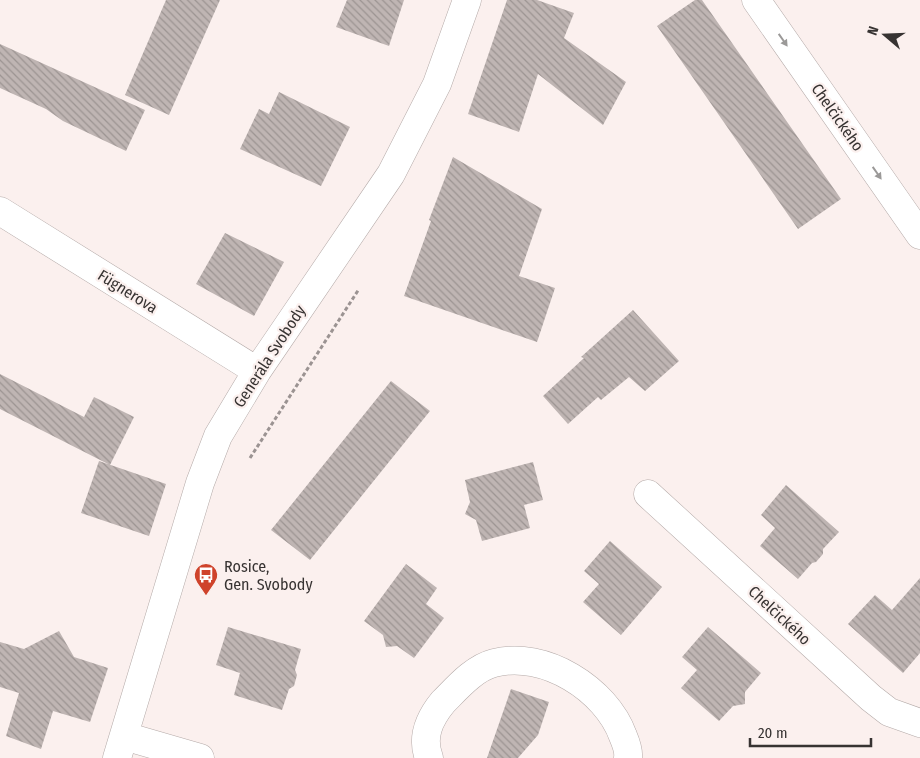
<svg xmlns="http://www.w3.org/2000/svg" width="920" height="758" font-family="'Fira Sans Condensed',sans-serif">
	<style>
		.building { fill: url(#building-back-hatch) }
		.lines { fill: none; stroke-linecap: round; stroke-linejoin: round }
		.minor-casing { stroke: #b4aaa8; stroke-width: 29 }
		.path { stroke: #9b9392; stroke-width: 3; stroke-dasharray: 4 2.5; stroke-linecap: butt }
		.minor { stroke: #fff; stroke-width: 28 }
		.oneway { fill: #9b9998 }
		.labels { text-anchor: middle; stroke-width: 4.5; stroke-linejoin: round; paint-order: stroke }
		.street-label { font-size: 16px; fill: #373332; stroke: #fbf0ee }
		.poi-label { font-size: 16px; fill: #373332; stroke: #fbf0ee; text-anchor: start }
	</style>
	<defs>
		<pattern id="building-back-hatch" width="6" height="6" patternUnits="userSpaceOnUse" patternTransform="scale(1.25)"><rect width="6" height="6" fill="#bfb5b3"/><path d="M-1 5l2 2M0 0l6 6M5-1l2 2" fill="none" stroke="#9c9492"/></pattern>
	</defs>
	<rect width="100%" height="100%" fill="#fbf0ee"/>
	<path class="building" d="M 166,0 L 220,0 L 169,115 L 125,95 Z
		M 347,0 L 404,0 L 389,46 L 336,27 Z
		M 507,0 L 537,0 L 574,13 L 564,38 L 626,82 L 603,125 L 538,74 L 519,132 L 468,114 Z
		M 695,0 L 702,0 L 841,199 L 798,229 L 657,26 Z
		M 0,44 L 145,110 L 126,151 L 63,121 L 46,109 L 0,88 Z
		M 279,92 L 350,127 L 321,186 L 240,149 L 259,109 L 269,114 Z
		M 453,157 L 542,209 L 519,276 L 555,288 L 537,342 L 404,296 L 431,221 L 429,220 Z
		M 225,233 L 284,262 L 254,316 L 196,284 Z
		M 633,310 L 679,361 L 645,391 L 629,377 L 601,400 L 598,397 L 568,424 L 543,396 L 584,358 L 581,357 Z
		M 0,374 L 84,417 L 94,397 L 134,417 L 110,465 L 0,409 Z
		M 391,381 L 430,411 L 310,560 L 271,530 Z
		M 99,461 L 166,484 L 149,536 L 81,513 Z
		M 533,462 L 543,500 L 524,505 L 530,528 L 482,541 L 476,520 L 465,514 L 470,502 L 465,480 Z
		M 786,485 L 839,532 L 823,549 L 823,554 L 816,562 L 812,563 L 798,579 L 760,546 L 775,528 L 761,515 Z
		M 610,541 L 662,587 L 621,635 L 583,602 L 599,584 L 584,571 Z
		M 406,564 L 437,588 L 426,604 L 444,618 L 414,658 L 397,646 L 386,647 L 383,635 L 364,621 Z
		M 920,578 L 920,653 L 903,673 L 848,624 L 875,595 L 892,610 Z
		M 228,627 L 301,649 L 295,670 L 297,675 L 294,686 L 289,689 L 282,710 L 234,695 L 240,673 L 216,665 Z
		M 708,627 L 761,673 L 745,692 L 745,704 L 733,706 L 719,721 L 681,688 L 697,670 L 682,657 Z
		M 59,631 L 74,657 L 108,668 L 90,722 L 53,711 L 41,749 L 6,736 L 19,693 L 0,687 L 0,642 L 24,649 Z
		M 511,689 L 549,702 L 538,735 L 518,758 L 487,758 Z"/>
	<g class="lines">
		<g class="minor-casing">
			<path id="minor" d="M 756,0 L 920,235
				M 0,211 L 257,371
				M 648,494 L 871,698 L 889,712 L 920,723
				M 124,736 L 200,758
				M 117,758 L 200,483 L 218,436 L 257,371 L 391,174 L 437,84 L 467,0
				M 429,758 C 421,737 429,719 443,702 C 457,688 474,668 494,663 C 544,650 606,689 623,736 C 626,743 629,751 628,758"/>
		</g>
		<path class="path" d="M 250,458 L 359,289"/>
		<use href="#minor" class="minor"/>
	</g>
	<defs><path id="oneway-solid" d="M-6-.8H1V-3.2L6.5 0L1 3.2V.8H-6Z" transform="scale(1.25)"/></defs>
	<g class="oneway">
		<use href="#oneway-solid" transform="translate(783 40) rotate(55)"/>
		<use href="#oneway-solid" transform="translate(877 173) rotate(55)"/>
	</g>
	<defs>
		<g id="bus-pin" transform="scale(1.25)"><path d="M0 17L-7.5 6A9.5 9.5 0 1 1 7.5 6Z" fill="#cf432b" stroke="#fbf0ee"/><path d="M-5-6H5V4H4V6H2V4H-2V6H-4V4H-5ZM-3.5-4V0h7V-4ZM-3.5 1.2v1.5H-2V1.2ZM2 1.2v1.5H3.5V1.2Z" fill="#fff"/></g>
	</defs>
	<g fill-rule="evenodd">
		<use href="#bus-pin" x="206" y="575"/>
	</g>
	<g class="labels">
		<g class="street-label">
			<text transform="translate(838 117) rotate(55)" y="6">Chelčického</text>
			<text transform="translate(128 291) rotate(32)" y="6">Fügnerova</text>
			<text transform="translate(269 356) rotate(-57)" y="6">Generála Svobody</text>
			<text transform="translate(780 615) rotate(43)" y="6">Chelčického</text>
		</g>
		<g class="poi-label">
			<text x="224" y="572">Rosice,<tspan x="224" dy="18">Gen. Svobody</tspan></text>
		</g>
	</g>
	<g transform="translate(885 35) rotate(289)" stroke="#fbf0ee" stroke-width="4" paint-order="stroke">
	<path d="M0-4L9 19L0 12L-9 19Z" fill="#373332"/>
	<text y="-8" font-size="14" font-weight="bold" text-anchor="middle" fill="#373332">N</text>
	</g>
	<path d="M750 738v8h121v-8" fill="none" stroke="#373332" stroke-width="2.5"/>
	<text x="758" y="738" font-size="15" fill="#373332" stroke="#fbf0ee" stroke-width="4" paint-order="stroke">20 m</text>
</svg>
